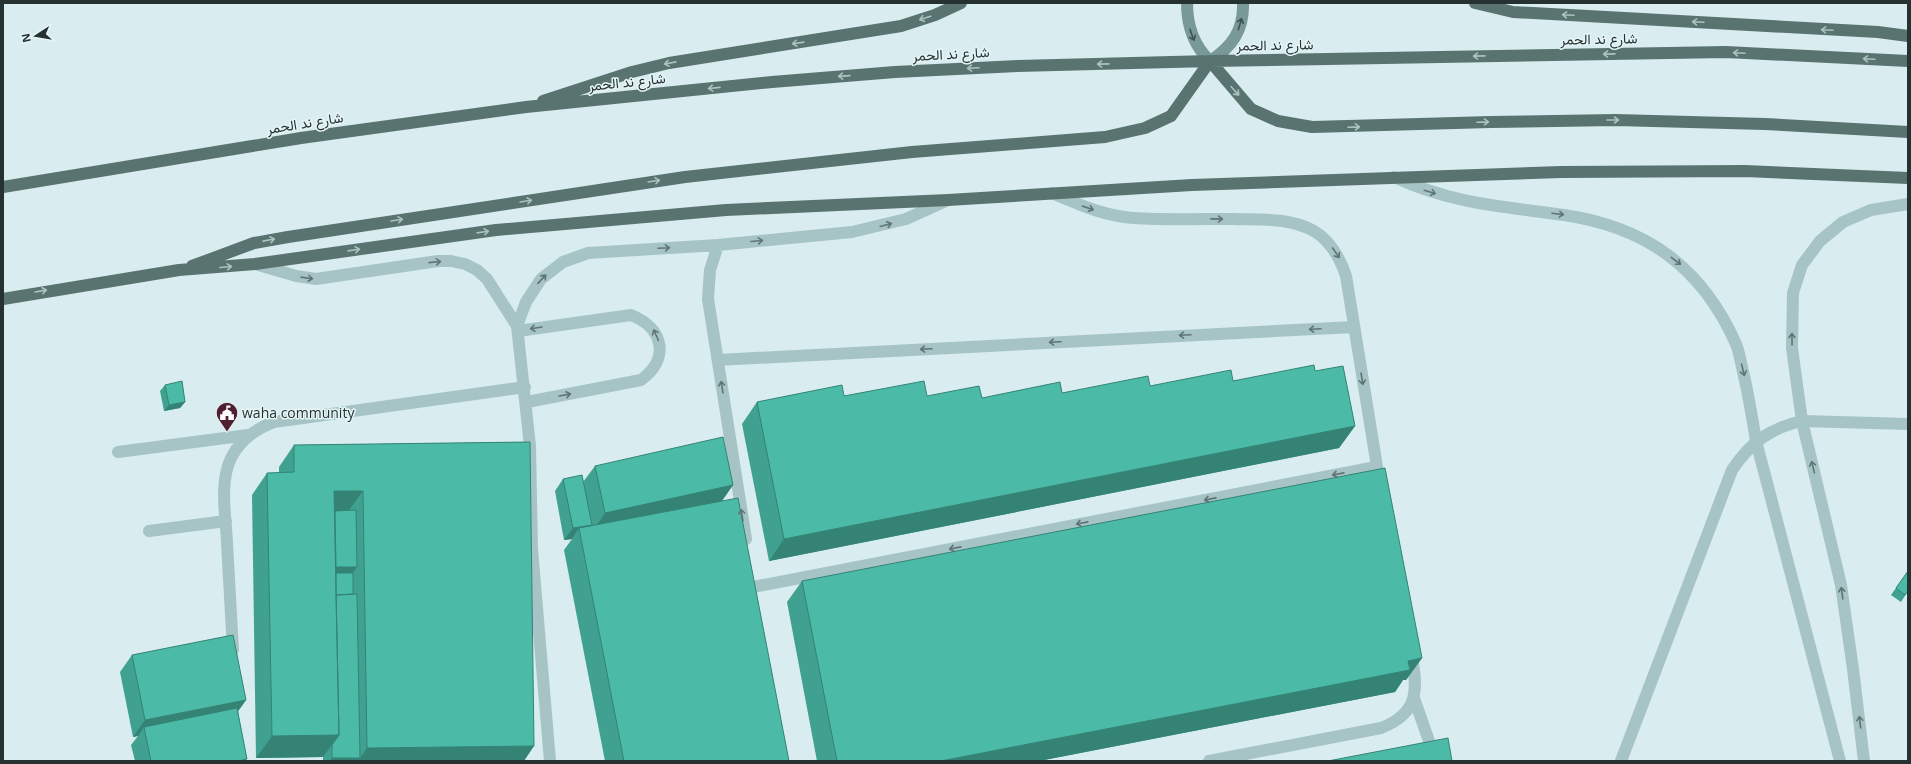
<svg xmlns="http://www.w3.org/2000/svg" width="1911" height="764" font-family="'Open Sans',Vazirmatn,sans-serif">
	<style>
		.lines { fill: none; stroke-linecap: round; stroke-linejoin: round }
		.lane { stroke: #a6c4c5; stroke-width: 12 }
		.street { stroke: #a6c4c5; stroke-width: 12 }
		.secondary { stroke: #789997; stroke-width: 12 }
		.primary { stroke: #597371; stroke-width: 12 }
		.wall { fill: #40a190 }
		.shaded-wall { fill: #348375 }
		.building { fill: #4bbba7; stroke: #348375 }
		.oneway { stroke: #adc1c1 }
		.oneway2 { stroke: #3f5150 }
		.oneway3 { stroke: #607474 }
		.labels { text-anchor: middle; stroke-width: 3; stroke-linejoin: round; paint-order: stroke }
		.street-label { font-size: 14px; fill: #263231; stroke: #e5f5f7 }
		.poi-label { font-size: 14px; fill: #263231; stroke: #e5f5f7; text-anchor: start }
	</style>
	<rect width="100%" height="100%" fill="#d9ecef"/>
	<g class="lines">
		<path class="lane" d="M 1052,193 C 1078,204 1104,216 1133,218 C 1166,220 1200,219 1233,219 C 1260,220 1289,217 1314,231 C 1331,241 1340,258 1346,276 L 1380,485
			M 718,245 L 710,270 L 708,299 L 746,539
			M 255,264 L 296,276 L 316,279 L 438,261 L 451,261 L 465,264 L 477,270 L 487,279 L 517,326 L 530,446 L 532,549 L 550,761
			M 517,326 L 526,302 L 541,279 L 563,262 L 588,253 L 718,245 L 852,232 L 906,219 L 948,200
			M 518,331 L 631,315 C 664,328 670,359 641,380 L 527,402
			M 718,360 L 1354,327
			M 1802,421 L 1908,424
			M 118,452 L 248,435
			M 149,531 L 226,521
			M 753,587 L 1376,467
			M 233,650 C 231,615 229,579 227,543 C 226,517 219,483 231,458 C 240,440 255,429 274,422 L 525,387
			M 1414,698 L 1429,741 L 1433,761
			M 1209,761 L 1381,728 C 1420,713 1418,688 1411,653"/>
		<path class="street" d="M 1394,177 C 1453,204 1501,206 1564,215 C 1646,227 1702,267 1736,344 C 1739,351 1740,359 1742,367 C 1748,392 1752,416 1756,441 L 1840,761
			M 1621,761 L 1732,470 C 1750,443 1770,428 1802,421
			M 1864,761 L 1853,669 L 1841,585 L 1802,421 L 1792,348 L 1793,293 L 1802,265 L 1820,241 L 1843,222 L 1871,210 L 1908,204"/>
		<path class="secondary" d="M 1187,3 C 1187,26 1193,45 1210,61 C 1232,47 1244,30 1243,3"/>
		<path class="primary" d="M 1475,3 L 1513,12 L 1878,32 L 1908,36
			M 543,101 L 632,72 L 669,63 L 901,26 L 935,15 L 961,3
			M 3,187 L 301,138 L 526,107 L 772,82 L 895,72 L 1018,66 L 1210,61 L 1726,52 L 1908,61
			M 192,266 L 254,243 L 288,237 L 685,177 L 912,152 L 1105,137 L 1145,128 L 1171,116 L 1210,61 L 1251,109 L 1278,121 L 1312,127 L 1491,122 L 1616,120 L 1765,124 L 1908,132
			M 3,299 L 179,270 L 255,264 L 496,230 L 726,210 L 948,200 L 1192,185 L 1561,172 L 1745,171 L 1908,178"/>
	</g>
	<path class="wall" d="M 1315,371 L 1355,426 L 1339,448 L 769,561 L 742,424 L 757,402 L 844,396 L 927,396 L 982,398 L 1062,393 L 1150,386 L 1233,381 Z
		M 165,385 L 185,402 L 180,408 L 164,411 L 160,391 Z
		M 530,442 L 524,761 L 323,761 L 323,757 L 256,758 L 252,495 L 267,473 L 279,473 L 279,467 L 294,445 Z
		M 595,466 L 733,485 L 722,501 L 789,761 L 605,761 L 564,550 L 572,539 L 564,540 L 555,491 L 563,479 L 583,482 Z
		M 1908,571 L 1908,591 L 1901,602 L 1891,595 Z
		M 802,581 L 1422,658 L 1406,680 L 1403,680 L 1395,692 L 1039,761 L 817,761 L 787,602 Z
		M 132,655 L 246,700 L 238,711 L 246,761 L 135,761 L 131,745 L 138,736 L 133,737 L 120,672 Z"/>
	<path class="shaded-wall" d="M 185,402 L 180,408 L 164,411 L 169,405 Z
		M 1355,426 L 1339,448 L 769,561 L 784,539 Z
		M 733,485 L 721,502 L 593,531 L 605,513 Z
		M 334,491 L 363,491 L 347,513 L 328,511 Z
		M 592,525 L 583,537 L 579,528 L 572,539 L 564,540 L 573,528 Z
		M 329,567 L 357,567 L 348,579 L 325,579 Z
		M 1422,658 L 1406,680 L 1403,680 L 1395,692 L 1039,761 L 941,761 Z
		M 246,700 L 234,717 L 144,727 L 138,736 L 133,737 L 145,720 Z
		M 339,735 L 323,757 L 256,758 L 272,736 Z
		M 534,746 L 524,761 L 330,761 L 332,758 L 360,758 L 367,748 Z"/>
	<path class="building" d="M 1314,365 L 1315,371 L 1343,366 L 1355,426 L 784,539 L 757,402 L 842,385 L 844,396 L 924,381 L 927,396 L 979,386 L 982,398 L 1060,382 L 1062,393 L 1148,376 L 1150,386 L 1231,370 L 1233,381 Z
		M 182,381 L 185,402 L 169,405 L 165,385 Z
		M 723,437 L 733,485 L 605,513 L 595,466 Z
		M 530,442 L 534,746 L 367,748 L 363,491 L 334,491 L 339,735 L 272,736 L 267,473 L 294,472 L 294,445 Z
		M 1385,468 L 1422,658 L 1408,661 L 1410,670 L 941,761 L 837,761 L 802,581 Z
		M 582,475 L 592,525 L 573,528 L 563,479 Z
		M 738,498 L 789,761 L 624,761 L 579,528 Z
		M 356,510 L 357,567 L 336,567 L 335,511 Z
		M 1908,571 L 1908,591 L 1905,595 L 1896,588 Z
		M 336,573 L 353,573 L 353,594 L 336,595 Z
		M 357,594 L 360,758 L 332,758 L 332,745 L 339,735 L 336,595 Z
		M 233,635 L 246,700 L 145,720 L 132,655 Z
		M 237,708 L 247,759 L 239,761 L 151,761 L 144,727 Z
		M 1448,738 L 1452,761 L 1328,761 Z"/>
	<defs><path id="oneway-shaft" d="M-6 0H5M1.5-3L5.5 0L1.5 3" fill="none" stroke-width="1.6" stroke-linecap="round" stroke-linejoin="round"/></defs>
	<g class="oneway">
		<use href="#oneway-shaft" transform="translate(1568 15) rotate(-177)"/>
		<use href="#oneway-shaft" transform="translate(925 18) rotate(162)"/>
		<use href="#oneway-shaft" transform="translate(1698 22) rotate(-177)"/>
		<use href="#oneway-shaft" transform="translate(1827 30) rotate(-177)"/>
		<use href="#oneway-shaft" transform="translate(798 43) rotate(172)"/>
		<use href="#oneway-shaft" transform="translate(1739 53) rotate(-177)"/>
		<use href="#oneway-shaft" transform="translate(1609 54) rotate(179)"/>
		<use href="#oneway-shaft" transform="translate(1479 56) rotate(179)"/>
		<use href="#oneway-shaft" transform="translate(1869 59) rotate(-177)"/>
		<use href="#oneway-shaft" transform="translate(670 63) rotate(169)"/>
		<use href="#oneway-shaft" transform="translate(1103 64) rotate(179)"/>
		<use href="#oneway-shaft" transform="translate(973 68) rotate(177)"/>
		<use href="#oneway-shaft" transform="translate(844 76) rotate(176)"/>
		<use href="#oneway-shaft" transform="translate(714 88) rotate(174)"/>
		<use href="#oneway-shaft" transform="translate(1235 91) rotate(48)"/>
		<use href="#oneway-shaft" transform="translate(1613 120)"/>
		<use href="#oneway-shaft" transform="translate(1483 122) rotate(-2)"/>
		<use href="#oneway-shaft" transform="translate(1354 127) rotate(-2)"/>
		<use href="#oneway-shaft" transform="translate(654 181) rotate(-9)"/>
		<use href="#oneway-shaft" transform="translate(526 201) rotate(-9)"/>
		<use href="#oneway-shaft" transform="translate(397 220) rotate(-9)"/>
		<use href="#oneway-shaft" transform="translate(483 232) rotate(-8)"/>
		<use href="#oneway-shaft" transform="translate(269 240) rotate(-11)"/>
		<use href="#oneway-shaft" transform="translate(354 250) rotate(-8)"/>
		<use href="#oneway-shaft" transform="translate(226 267) rotate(-5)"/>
		<use href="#oneway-shaft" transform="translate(41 291) rotate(-10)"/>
	</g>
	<g class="oneway2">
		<use href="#oneway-shaft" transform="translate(1240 24) rotate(-74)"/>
		<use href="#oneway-shaft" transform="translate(1192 35) rotate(70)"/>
	</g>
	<g class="oneway3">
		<use href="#oneway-shaft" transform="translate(1430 192) rotate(17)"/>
		<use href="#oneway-shaft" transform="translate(1088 208) rotate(19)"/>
		<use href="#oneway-shaft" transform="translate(1558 214) rotate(7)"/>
		<use href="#oneway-shaft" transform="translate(1217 219) rotate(1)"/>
		<use href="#oneway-shaft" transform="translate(886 225) rotate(-15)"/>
		<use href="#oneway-shaft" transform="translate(757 241) rotate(-5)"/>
		<use href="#oneway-shaft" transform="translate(664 248) rotate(-3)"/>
		<use href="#oneway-shaft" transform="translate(1336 253) rotate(56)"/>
		<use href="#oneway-shaft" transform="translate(1676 261) rotate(37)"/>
		<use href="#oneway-shaft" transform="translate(435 262) rotate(-6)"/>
		<use href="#oneway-shaft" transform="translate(307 278) rotate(8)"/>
		<use href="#oneway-shaft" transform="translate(542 279) rotate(-47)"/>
		<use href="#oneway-shaft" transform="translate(536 328) rotate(171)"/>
		<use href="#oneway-shaft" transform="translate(1315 329) rotate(177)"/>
		<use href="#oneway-shaft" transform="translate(656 335) rotate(-114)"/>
		<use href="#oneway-shaft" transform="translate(1185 335) rotate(177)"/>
		<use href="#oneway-shaft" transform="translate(1792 339) rotate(-91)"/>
		<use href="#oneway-shaft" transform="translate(1055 342) rotate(177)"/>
		<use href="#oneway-shaft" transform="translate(926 349) rotate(177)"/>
		<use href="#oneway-shaft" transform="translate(1743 370) rotate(76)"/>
		<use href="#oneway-shaft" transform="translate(1362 379) rotate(81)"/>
		<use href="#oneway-shaft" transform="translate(722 387) rotate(-99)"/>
		<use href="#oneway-shaft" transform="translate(565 395) rotate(-10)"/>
		<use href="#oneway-shaft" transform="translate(1813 467) rotate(-104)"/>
		<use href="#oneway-shaft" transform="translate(1338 474) rotate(169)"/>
		<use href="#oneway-shaft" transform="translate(1210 499) rotate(169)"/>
		<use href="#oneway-shaft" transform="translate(742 515) rotate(-99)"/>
		<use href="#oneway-shaft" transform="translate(1082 523) rotate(169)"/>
		<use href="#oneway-shaft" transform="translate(955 548) rotate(169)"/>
		<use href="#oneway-shaft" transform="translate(1842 593) rotate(-98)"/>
		<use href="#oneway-shaft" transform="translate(1860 722) rotate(-96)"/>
	</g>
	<defs>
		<g id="civic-pin" transform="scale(1.15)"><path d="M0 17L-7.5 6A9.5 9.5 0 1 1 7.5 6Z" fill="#502031" stroke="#e5f5f7"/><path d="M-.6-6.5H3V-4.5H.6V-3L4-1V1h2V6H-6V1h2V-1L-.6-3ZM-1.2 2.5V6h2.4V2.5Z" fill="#fff"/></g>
	</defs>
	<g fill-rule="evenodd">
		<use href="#civic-pin" x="227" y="413"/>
	</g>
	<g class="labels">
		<g class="street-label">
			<text transform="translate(1599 39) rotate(-1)" y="5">شارع ند الحمر</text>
			<text transform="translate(1275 45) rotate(-1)" y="5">شارع ند الحمر</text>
			<text transform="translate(951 54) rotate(-3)" y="5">شارع ند الحمر</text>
			<text transform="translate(627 82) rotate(-6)" y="5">شارع ند الحمر</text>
			<text transform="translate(305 123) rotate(-9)" y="5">شارع ند الحمر</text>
		</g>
		<g class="poi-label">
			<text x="242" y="418">waha community</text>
		</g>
	</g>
	<rect width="1911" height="764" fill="none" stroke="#263231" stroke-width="8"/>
	<g transform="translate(36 36) rotate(258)" stroke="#e5f5f7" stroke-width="3" paint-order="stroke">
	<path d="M0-3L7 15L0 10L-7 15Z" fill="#263231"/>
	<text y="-6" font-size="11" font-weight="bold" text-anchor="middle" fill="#263231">N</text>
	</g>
</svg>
